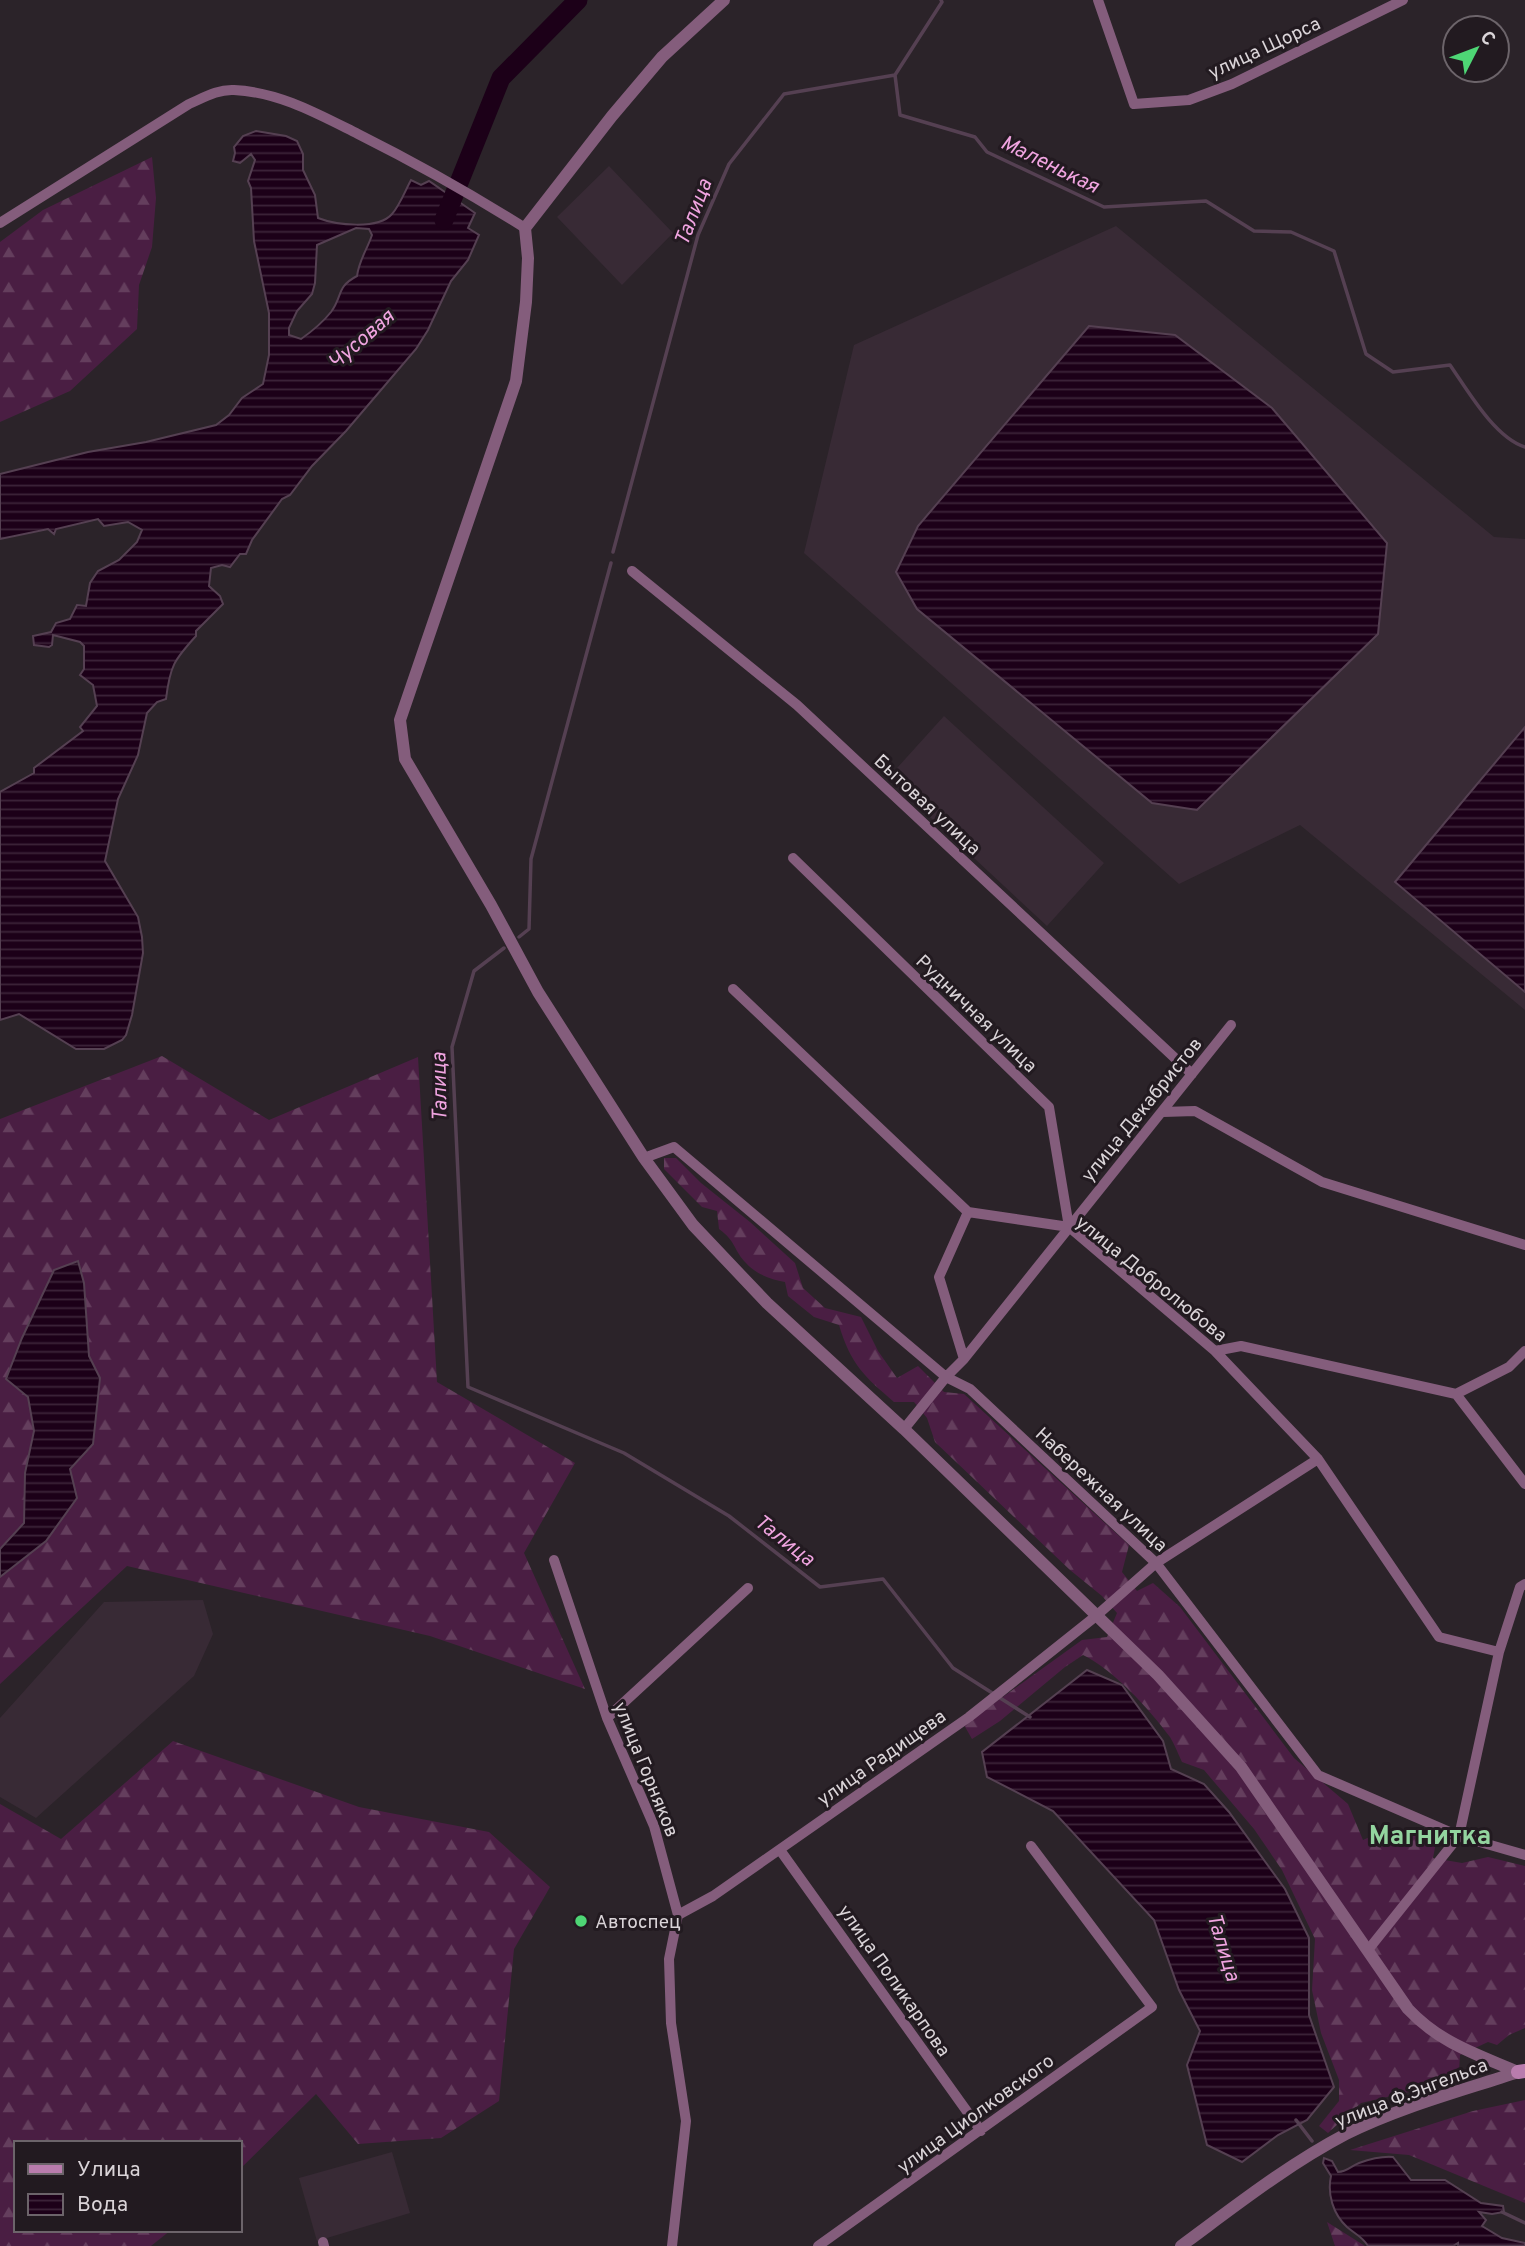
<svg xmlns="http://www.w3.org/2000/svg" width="1525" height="2246" font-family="Overpass,sans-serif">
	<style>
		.built { fill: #382a35 }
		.forest { fill: url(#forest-firs) }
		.water { fill: url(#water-rules); stroke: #554052; stroke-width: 2; fill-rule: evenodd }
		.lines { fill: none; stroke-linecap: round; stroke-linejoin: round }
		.stream { stroke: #554052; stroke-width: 3.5 }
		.river { stroke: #1c0018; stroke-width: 19 }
		.minor { stroke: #845d7c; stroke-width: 10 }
		.tertiary { stroke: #845d7c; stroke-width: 12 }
		.secondary { stroke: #b97cad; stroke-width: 14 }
		.poi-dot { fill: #4ed675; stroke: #221a20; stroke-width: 2.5 }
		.labels { text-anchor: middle; stroke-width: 6; stroke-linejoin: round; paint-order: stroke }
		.street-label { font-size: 19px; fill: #dad4d8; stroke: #221a20 }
		.poi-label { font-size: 19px; fill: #dad4d8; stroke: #221a20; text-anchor: start }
		.water-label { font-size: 21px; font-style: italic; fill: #f0a4e0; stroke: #221a20 }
		.district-label { font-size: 26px; font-weight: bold; fill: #93d49f; stroke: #221a20 }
	</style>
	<defs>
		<pattern id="forest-firs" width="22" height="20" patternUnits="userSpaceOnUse" patternTransform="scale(1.75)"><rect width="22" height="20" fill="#4a1e43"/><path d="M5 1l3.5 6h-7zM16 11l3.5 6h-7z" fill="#643e5d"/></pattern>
		<pattern id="water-rules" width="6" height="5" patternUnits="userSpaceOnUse" patternTransform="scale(1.75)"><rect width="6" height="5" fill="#1c0018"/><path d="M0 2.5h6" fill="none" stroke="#3c2439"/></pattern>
	</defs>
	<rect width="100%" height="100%" fill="#2b2329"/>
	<path class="built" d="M 609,166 L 673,233 L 622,285 L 557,217 Z
		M 1116,226 L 1494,537 L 1525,539 L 1525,1010 L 1300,825 L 1179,884 L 804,553 L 854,345 Z
		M 944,716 L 1104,863 L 1047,926 L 888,778 Z
		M 203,1600 L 213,1634 L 194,1676 L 36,1818 L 0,1797 L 0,1718 L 104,1602 Z
		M 392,2152 L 410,2213 L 317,2241 L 299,2178 Z"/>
	<path class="forest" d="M 152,157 L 156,198 L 152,247 L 139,285 L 137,329 L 70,391 L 0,422 L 0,242 L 43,210 Z
		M 162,1056 L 269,1120 L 418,1057 L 437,1382 L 575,1463 L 524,1553 L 585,1689 L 430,1636 L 127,1566 L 0,1684 L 0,1119 Z
		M 664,1158 L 676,1158 L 701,1183 L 750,1222 L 795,1263 L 803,1288 L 825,1308 L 861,1317 L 878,1351 L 897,1378 L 918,1366 L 944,1392 L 964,1394 L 1129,1545 L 1122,1572 L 1137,1591 L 1153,1583 L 1180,1607 L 1294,1758 L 1348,1804 L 1363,1840 L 1385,1830 L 1437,1837 L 1433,1858 L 1462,1863 L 1488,1857 L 1525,1866 L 1525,2028 L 1509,2035 L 1497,2045 L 1488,2042 L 1460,2055 L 1459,2072 L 1426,2088 L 1361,2103 L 1328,2133 L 1319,2126 L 1339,2101 L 1339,2080 L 1321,2033 L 1312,1990 L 1315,1939 L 1282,1870 L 1254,1829 L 1204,1770 L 1182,1762 C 1178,1754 1175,1745 1170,1737 C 1149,1709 1114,1670 1083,1655 L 1065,1667 L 1000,1721 L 972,1739 L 964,1725 L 1082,1640 L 1107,1637 L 1117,1613 L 1102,1596 L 1070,1570 L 935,1442 L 927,1418 L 914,1402 L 894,1402 C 864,1376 851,1365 839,1325 L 814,1317 L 788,1296 L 785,1282 C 770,1279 757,1275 746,1263 C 734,1251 736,1241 719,1229 L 717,1211 L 702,1207 L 664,1169 Z
		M 173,1741 L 359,1807 L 489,1832 L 550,1887 L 514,1949 L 499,2101 L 441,2138 L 358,2144 L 316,2094 L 240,2169 L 240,2143 L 16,2143 L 16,2230 L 171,2230 L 151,2246 L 0,2246 L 0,1804 L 61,1839 Z
		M 1525,2100 L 1525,2203 L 1409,2155 L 1350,2150 L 1473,2111 Z
		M 1327,2222 L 1365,2246 L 1335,2246 Z"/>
	<path class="water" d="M 256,131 L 286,136 L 297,141 L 303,154 L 303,170 L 315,195 L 318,218 C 336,225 378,230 392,214 C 400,205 405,191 411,180 L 421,185 L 429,181 L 475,213 L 468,228 L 479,235 L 468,260 L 451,281 L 428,330 L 416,349 L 346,431 L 312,466 L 290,495 L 282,499 L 252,540 L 246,554 L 240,554 L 230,567 L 222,565 L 211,568 L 209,586 L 220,596 L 223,604 L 196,631 L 196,636 C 174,660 170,666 166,699 L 157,702 L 147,713 L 138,755 L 118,799 L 105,861 L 138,917 L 142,937 L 143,953 L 132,1015 L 126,1035 L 122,1040 L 104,1049 L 76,1049 L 19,1014 L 0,1020 L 0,792 L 34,773 L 34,768 L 83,731 L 80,727 L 97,706 L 93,685 L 80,675 L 84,669 L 84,646 L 80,642 L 53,635 L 52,645 L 49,647 L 34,645 L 33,636 L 51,632 L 56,623 L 70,619 L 77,605 L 86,606 L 90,583 L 98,571 L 119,560 L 137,542 L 142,530 L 128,522 L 104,526 L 98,519 L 56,529 L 54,534 L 48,529 L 0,539 L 0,474 L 88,452 L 146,442 L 216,425 L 229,415 L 242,398 L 263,384 L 269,355 L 269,313 L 254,241 L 251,188 L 248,181 L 255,160 L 251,154 L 240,163 L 233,161 L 235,153 L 234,147 L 243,136 ZM 356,228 L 369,229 L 372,235 C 367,250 359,260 357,276 C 336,287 343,296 331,312 C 323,322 311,332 301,339 L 289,335 L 289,328 L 297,311 L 312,294 L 315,283 L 317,245 Z
		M 1089,326 L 1175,335 L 1272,408 L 1387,543 L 1378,634 L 1197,810 L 1152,803 L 917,609 L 896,572 L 918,526 Z
		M 1525,727 L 1525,992 L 1395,882 Z
		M 78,1261 L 84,1283 L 89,1356 L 100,1378 L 93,1444 L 70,1469 L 77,1498 L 46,1541 L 0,1577 L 0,1549 L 24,1523 L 25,1473 L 34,1431 L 28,1397 L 6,1379 L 22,1338 L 54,1270 Z
		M 1087,1670 L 1122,1685 L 1163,1741 L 1171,1769 L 1204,1784 L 1229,1812 L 1285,1889 L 1309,1938 L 1309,2015 L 1334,2087 L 1307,2120 L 1278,2135 L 1242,2162 L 1207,2145 L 1187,2065 L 1200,2031 L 1179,1990 L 1154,1920 L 1053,1811 L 987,1777 L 982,1752 Z
		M 1393,2157 L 1411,2180 L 1445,2180 L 1481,2203 L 1503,2206 L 1504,2212 L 1492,2214 L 1479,2212 L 1486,2220 L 1482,2226 L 1502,2238 L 1525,2243 L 1525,2246 L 1458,2246 L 1458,2243 L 1453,2246 L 1368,2246 C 1363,2237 1355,2234 1347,2227 C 1333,2214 1327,2194 1331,2176 L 1323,2163 L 1324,2158 L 1332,2161 L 1338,2172 C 1347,2172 1351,2166 1359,2163 C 1370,2159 1381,2156 1393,2157 Z"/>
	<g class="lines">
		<path class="stream" d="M 895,75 L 900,115 L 975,137 L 987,152 L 1104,207 L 1206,201 L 1254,231 L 1291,232 L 1334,251 L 1366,354 L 1393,372 L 1450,365 C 1468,391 1495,438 1525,447
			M 613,552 L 698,235 L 729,164 L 784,94 L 895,75 L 942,2 L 941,0
			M 519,937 L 529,929 L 531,859 L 611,563
			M 504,948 L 474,971 L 452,1047 L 468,1387 L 624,1453 L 729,1516 L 820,1587 L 883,1579 L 953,1668 L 1030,1717
			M 1296,2120 L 1312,2141
			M 1502,2212 L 1525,2223"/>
		<path class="river" d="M 444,220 L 501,78 L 578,0"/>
		<path class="minor" d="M 1098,0 L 1134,104 L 1189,100 L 1232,84 L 1403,0
			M 0,223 L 189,104 C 203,98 218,89 234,90 C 279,92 318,114 358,134 C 416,163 471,194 525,228
			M 632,571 L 797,705 L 1192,1074
			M 793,858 L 1049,1107 L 1069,1227
			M 733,989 L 968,1212 L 1069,1227 L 1215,1351 L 1318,1459 L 1439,1637 L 1499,1652
			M 1163,1112 L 1195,1111 L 1322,1182 L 1525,1245
			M 644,1158 L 674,1147 L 946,1377 L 970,1389 L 1156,1563 L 1318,1775 L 1459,1836 L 1525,1855
			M 1215,1351 L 1241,1346 L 1456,1394 L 1509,1367 L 1525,1351
			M 964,1359 L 939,1277 L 968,1212
			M 1456,1394 L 1525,1484
			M 904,1429 L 946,1377 L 964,1359 L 1231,1025
			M 554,1560 L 607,1718 L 654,1826 L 678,1915 L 669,1959 L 671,2023 L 686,2121 L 672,2246
			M 607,1718 L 748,1588
			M 780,1850 L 981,2131
			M 678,1915 L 713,1896 L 969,1717 L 1096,1616 L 1156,1563 L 1318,1459
			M 1368,1950 L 1459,1836 L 1499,1652 L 1520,1587 L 1525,1584
			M 323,2242 L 324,2246
			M 818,2246 L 1152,2007 L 1031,1846"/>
		<path class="tertiary" d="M 724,0 L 662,57 L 612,116 L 525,228 L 528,258 L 526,302 L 516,381 L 400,720 L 405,759 L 491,905 L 538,992 L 644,1158 L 693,1225 L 767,1303 L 904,1429 L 1158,1675 L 1241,1767 L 1408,2009 C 1440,2043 1476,2054 1518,2072
			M 1181,2246 C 1234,2207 1287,2165 1346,2134 C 1400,2107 1461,2091 1518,2072"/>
		<path class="secondary" d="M 1518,2072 L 1525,2071"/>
	</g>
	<circle class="poi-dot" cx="581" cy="1921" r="7"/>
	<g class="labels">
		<g class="street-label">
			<text transform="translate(1264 47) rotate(-25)" y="7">улица Щорса</text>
			<text transform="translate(928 804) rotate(43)" y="7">Бытовая улица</text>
			<text transform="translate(977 1013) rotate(44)" y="7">Рудничная улица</text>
			<text transform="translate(1141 1109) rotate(-51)" y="7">улица Декабристов</text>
			<text transform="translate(1152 1278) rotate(39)" y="7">улица Добролюбова</text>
			<text transform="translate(1102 1489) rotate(43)" y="7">Набережная улица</text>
			<text transform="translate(881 1757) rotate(-35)" y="7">улица Радищева</text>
			<text transform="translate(647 1769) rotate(68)" y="7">улица Горняков</text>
			<text transform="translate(895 1980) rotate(55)" y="7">улица Поликарпова</text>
			<text transform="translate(1411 2092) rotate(-21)" y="7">улица Ф.Энгельса</text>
			<text transform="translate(975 2113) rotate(-36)" y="7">улица Циолковского</text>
		</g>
		<g class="poi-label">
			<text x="595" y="1928">Автоспец</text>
		</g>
		<g class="water-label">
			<text transform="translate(1050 164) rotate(26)" y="7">Маленькая</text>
			<text transform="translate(693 212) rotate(-69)" y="7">Талица</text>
			<text transform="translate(361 339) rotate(-41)" y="7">Чусовая</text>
			<text transform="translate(439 1087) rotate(-91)" y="7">Талица</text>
			<text transform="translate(785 1540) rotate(38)" y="7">Талица</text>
			<text transform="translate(1224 1947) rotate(73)" y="7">Талица</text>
		</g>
		<g class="district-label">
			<text x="1430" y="1844">Магнитка</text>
		</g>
	</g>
	<rect x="14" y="2141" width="228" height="91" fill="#221a20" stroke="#6c646a" stroke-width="2"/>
	<rect x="28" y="2164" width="35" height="10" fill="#b97cad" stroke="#6c646a" stroke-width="2"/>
	<text x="77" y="2176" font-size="21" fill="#dad4d8">Улица</text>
	<rect x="28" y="2194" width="35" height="21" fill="url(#water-rules)" stroke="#6c646a" stroke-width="2"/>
	<text x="77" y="2211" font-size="21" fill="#dad4d8">Вода</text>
	<g transform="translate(1476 49) rotate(48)"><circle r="33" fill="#221a20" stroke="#6c646a" stroke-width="2"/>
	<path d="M0-5L12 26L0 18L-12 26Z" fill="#4ed675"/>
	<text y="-10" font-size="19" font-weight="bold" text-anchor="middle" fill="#dad4d8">С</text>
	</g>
</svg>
